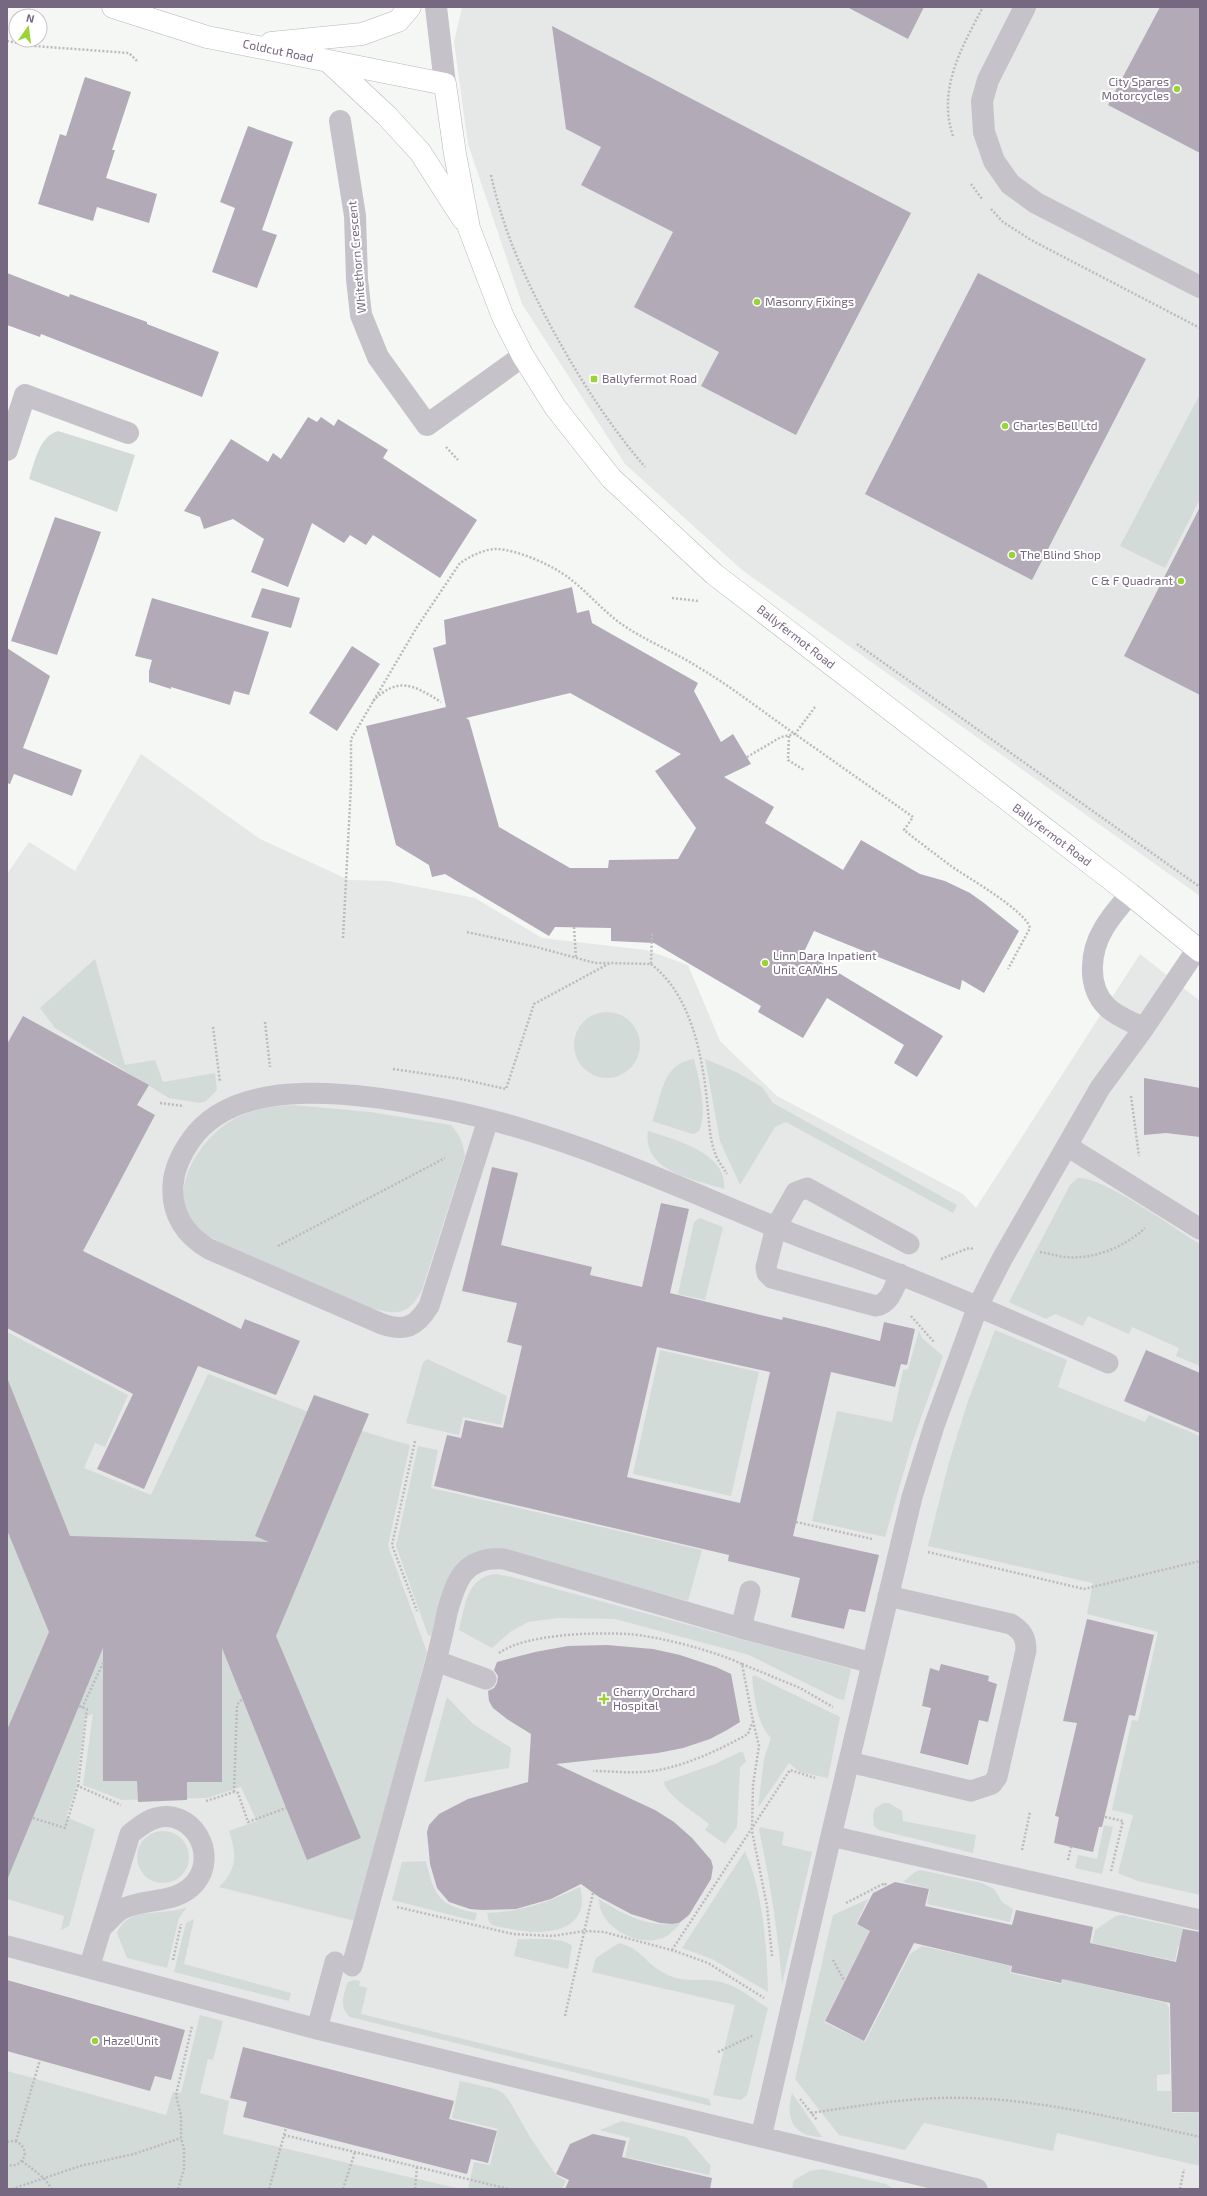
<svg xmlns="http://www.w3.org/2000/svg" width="1207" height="2196" font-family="'Exo 2',sans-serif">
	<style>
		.built { fill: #e6e7e7 }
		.green { fill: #d3dbd9 }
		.building { fill: #b2abb7; fill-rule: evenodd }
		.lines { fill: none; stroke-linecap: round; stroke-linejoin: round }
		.secondary-casing { stroke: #bab5bd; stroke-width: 23 }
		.path { stroke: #bdbabf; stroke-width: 2.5; stroke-dasharray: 2 2; stroke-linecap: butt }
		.service { stroke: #c6c2c9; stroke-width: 21 }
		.minor { stroke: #c6c2c9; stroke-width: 22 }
		.tertiary { stroke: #c6c2c9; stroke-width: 22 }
		.secondary { stroke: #fff; stroke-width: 22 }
		.poi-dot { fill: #9bd337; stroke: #fff; stroke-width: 1.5 }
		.labels { text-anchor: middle; stroke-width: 4; stroke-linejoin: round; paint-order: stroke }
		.street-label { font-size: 12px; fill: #776882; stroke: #fff }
		.poi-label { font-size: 12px; fill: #776882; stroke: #fff; text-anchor: start }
	</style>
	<rect width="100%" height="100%" fill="#f4f7f4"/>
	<path class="built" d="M 462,7 L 1200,7 L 1200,896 L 742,570 L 625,464 L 522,304 L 468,144 L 454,42 Z
		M 141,754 L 260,839 L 349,880 L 388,881 L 475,898 L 542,938 L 646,950 L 688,965 L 720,1041 L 777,1096 L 963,1194 L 976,1208 L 1140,954 L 1200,1001 L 1200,2189 L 7,2189 L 7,874 L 29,842 L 75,871 Z"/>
	<path class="green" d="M 1200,394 L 1200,499 L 1165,568 L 1120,546 Z
		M 58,431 L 135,455 L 117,512 L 29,479 C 35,461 39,437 58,431 Z
		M 95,959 L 125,1065 L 155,1060 L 163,1082 L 215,1073 L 217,1090 L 206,1101 L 200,1103 L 169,1098 L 55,1028 L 40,1008 Z
		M574 1045a33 33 0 1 1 66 0a33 33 0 1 1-66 0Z
		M 694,1059 C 699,1080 708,1111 699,1131 L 694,1134 L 689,1133 L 652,1121 C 663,1094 661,1064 694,1059 Z
		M 705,1059 L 736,1072 L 762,1087 L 773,1103 L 957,1205 L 953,1213 L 786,1122 L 775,1127 L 740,1185 L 720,1141 Z
		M 293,1105 L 370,1112 L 451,1125 C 460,1135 463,1143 465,1156 L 422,1290 C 408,1317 395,1315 369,1307 L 223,1244 C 213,1238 200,1233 193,1224 C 167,1190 199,1141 229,1122 C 248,1110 270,1106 293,1105 Z
		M 648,1131 C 673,1139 729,1153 724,1189 C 694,1179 642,1172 648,1131 Z
		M 1078,1178 C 1106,1178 1173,1228 1200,1244 L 1200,1366 L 1176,1356 L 1179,1348 L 1132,1327 L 1129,1334 L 1088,1316 L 1083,1326 L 1055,1314 L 1046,1319 L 1009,1302 L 1070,1185 Z
		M 700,1218 L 723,1227 L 705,1300 L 678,1294 L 694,1222 Z
		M 995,1330 L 1067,1360 L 1058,1387 L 1145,1422 L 1149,1415 L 1200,1436 L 1200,1895 L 1138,1881 L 1118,1873 L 1133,1815 L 1112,1810 L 1132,1720 L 1138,1721 L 1158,1632 L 1087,1614 L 1093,1583 L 928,1546 L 949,1462 L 968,1401 Z
		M 919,1331 L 922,1338 L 943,1356 L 912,1443 L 885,1537 L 812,1521 L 837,1411 L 892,1422 L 903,1370 L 908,1369 Z
		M 7,1332 L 128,1395 L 105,1447 L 95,1443 L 84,1468 L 151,1495 L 208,1374 C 275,1398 341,1427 410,1445 L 388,1546 L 427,1652 L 355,1921 L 219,1887 C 237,1870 237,1854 229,1831 L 257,1821 L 241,1787 L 207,1798 L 122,1800 L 83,1785 L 93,1714 L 85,1717 L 76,1788 L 66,1817 L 95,1829 L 69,1926 L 61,1930 L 64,1916 L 7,1899 Z
		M 660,1350 L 759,1372 L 731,1496 L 633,1474 Z
		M 427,1359 L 507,1396 L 501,1425 L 463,1417 L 459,1435 L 406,1423 L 423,1363 Z
		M 418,1446 L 438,1450 L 431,1488 L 702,1550 L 688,1601 L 505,1552 L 462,1561 L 453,1570 L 447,1581 L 431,1636 L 428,1635 L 396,1546 Z
		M 496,1574 L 512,1577 L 851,1669 L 844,1700 L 836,1698 L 749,1655 L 615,1619 L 558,1618 L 528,1622 L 510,1632 L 492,1648 L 459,1630 C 465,1607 466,1577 496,1574 Z
		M 754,1675 L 840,1717 L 828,1778 L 800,1772 L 789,1763 L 758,1808 L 764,1759 L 771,1738 C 757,1724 754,1696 752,1677 Z
		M 447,1697 L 473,1724 L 511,1748 L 509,1768 L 424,1782 Z
		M 740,1752 L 743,1752 L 746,1762 L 740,1767 L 737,1827 L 725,1844 L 705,1830 L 709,1824 C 698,1814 666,1796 664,1782 L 715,1764 Z
		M 884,1803 L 889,1803 L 902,1811 L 903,1821 L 976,1835 L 973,1853 L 879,1830 L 874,1826 L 873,1815 L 875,1808 Z
		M 1104,1825 L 1113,1827 L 1102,1874 L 1075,1868 L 1078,1855 L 1097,1859 Z
		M 760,1827 L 784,1832 L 782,1845 L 812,1852 L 782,1984 C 778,1932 770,1881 759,1830 Z
		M137 1857a26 26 0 1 1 52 0a26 26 0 1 1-52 0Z
		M 745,1851 C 763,1891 767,1948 768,1992 L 712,1959 L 682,1948 Z
		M 426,1861 C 434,1897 440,1906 477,1913 L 475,1921 L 392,1900 L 402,1862 Z
		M 920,1870 L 982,1883 L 994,1889 L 1002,1902 L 1013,1909 L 1010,1922 L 927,1904 L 930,1889 L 903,1882 L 915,1872 Z
		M 580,1887 C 592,1933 543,1936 512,1929 C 506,1928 496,1927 491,1924 C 488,1921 488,1916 487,1913 C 521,1912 549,1902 580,1887 Z
		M 599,1899 C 624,1915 651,1929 681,1923 C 677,1927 672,1932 667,1936 C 644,1950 598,1929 599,1899 Z
		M 868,1899 L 856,1924 L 870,1931 L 824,2022 L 865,2042 L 910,1954 L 922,1946 L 1011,1966 L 1010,1973 L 1061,1984 L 1062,1979 L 1166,2003 L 1169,2008 L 1170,2074 L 1157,2075 L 1157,2091 L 1171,2091 L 1172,2113 L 1200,2112 L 1200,2166 L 1057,2133 L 1053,2151 L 924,2123 L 905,2150 L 839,2135 L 795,2079 L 833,1915 Z
		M 187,1907 L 179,1918 L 167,1968 L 127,1958 L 117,1933 C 128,1905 163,1917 187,1907 Z
		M 1122,1915 L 1182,1928 L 1200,1943 L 1200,1951 L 1178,1946 L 1175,1961 L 1092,1943 L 1095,1930 L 1116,1916 Z
		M 194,1919 L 184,1964 L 291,1993 L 289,2001 L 174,1972 L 186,1923 Z
		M 518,1939 C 532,1940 562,1936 572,1946 L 568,1969 L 514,1956 Z
		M 619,1943 C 642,1949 645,1963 664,1973 C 685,1984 697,1978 717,1981 C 737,1985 751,1998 768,2008 L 747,2095 L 741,2100 L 713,2095 L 735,2005 L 592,1972 L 596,1958 Z
		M 354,1980 L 360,1981 L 359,1986 L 367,1988 L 361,2014 L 709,2099 L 711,2106 L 350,2017 C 339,2007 343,1995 348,1982 Z
		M 200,2015 L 223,2021 L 213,2060 L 208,2059 L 200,2093 L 229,2101 L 223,2134 L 461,2189 L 7,2189 L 7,2071 L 166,2115 L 173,2092 L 181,2093 Z
		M 460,2081 L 495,2089 L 503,2093 L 509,2100 L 530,2137 L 556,2175 L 566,2181 L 562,2189 L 468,2189 L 474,2162 L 490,2165 L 498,2129 L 452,2118 Z
		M 792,2093 L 822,2137 C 793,2137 785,2118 792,2093 Z
		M 622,2121 L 686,2137 L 711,2166 L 709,2175 L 625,2157 L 630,2138 L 600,2130 Z
		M 822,2169 L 886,2184 L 894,2189 L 792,2189 L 794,2180 L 810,2171 Z"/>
	<path class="building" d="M 847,7 L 924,7 L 908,39 Z
		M 1160,7 L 1200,7 L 1200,153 L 1108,105 Z
		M 552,26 L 911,213 L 796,435 L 701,386 L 719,352 L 634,307 L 673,232 L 581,185 L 601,147 L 566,129 Z
		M 85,77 L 131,92 L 112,150 L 115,150 L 106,178 L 157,194 L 149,223 L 97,207 L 93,221 L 38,204 L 60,134 L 66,136 Z
		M 248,126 L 293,142 L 262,230 L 277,235 L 257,288 L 212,272 L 235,208 L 220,202 Z
		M 7,273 L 69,297 L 70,294 L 147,322 L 147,324 L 219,352 L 202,397 L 41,334 L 40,337 L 7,325 Z
		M 978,273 L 1146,359 L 1032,580 L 865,494 Z
		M 308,417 L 317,422 L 321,417 L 334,426 L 338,419 L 388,450 L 383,458 L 477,520 L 440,578 L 373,535 L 366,545 L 350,535 L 344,543 L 312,523 L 288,587 L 251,572 L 264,539 L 233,519 L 204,529 L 200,517 L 184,511 L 231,439 L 268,462 L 273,453 L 281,459 Z
		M 1200,507 L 1200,695 L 1124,656 Z
		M 55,517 L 101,532 L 57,655 L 11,641 Z
		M 572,587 L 577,613 L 589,610 L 592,623 L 698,683 L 694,691 L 721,742 L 733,734 L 751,764 L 724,777 L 774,807 L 765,823 L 843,870 L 861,840 L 920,874 L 945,881 L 970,893 L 984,903 L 1019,931 L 984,993 L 962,980 L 960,990 L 814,931 L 804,952 L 943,1036 L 917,1077 L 894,1063 L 904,1045 L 827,998 L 803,1038 L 758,1012 L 761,1006 L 654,943 L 611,941 L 611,928 L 555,927 L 549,936 L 445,874 L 432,877 L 429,865 L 396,845 L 366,726 L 446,707 L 433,648 L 446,644 L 444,620 ZM 570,693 L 681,754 L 655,771 L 696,828 L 678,859 L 609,860 L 608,868 L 570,868 L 499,827 L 469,720 L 466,718 Z
		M 262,588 L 300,598 L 291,628 L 251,617 Z
		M 152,598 L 269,632 L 249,695 L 234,691 L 230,705 L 171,687 L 171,689 L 149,682 L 149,671 L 152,660 L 135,656 Z
		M 352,646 L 380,664 L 337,731 L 309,713 Z
		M 7,648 L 50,676 L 23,748 L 82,770 L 72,796 L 14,774 L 10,784 L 7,783 Z
		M 23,1016 L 149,1085 L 137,1105 L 155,1115 L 83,1251 L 241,1329 L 245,1319 L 300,1341 L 276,1395 L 198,1366 L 144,1489 L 97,1469 L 133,1394 L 7,1328 L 7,1044 Z
		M 1144,1078 L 1200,1088 L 1200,1137 L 1166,1133 L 1144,1135 Z
		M 492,1167 L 518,1173 L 501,1245 L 592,1267 L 590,1275 L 642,1287 L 661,1203 L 689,1209 L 670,1293 L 782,1320 L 783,1317 L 825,1327 L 880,1341 L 884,1322 L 915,1329 L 907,1365 L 901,1364 L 895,1387 L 831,1372 L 793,1536 L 879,1555 L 865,1612 L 849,1609 L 844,1629 L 791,1617 L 800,1578 L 728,1561 L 729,1555 L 434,1486 L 447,1435 L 461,1438 L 465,1420 L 503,1428 L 522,1346 L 507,1342 L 517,1303 L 462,1291 ZM 657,1347 L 770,1372 L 740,1503 L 627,1477 Z
		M 1146,1350 L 1200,1373 L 1200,1433 L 1124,1401 Z
		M 8,1380 L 70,1536 L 269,1542 L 255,1536 L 314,1395 L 369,1414 L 276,1636 L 361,1838 L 307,1860 L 222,1648 L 222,1782 L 187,1782 L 187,1800 L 138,1802 L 137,1781 L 103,1781 L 103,1648 L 7,1880 L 7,1730 L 49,1632 L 7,1530 Z
		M 1087,1619 L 1154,1635 L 1135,1716 L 1129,1715 L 1102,1827 L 1099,1827 L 1093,1852 L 1054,1843 L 1059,1817 L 1055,1816 L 1077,1723 L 1063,1721 Z
		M 607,1645 L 653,1649 L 680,1655 L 716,1667 L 731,1674 L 740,1722 L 727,1730 L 710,1739 L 683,1748 L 658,1753 L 556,1764 L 655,1810 L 674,1822 L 692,1838 L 711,1860 L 713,1867 L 711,1879 L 689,1915 L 679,1923 L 672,1924 L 660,1923 L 631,1914 L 599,1897 L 581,1884 L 551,1899 L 516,1909 L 483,1910 L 470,1909 L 449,1902 L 437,1888 L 430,1864 L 427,1832 L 429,1825 L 439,1814 L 468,1799 L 528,1782 L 531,1734 L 507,1719 L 493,1708 L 489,1701 L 488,1691 L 494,1688 L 497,1683 L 498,1676 L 494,1670 L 497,1662 L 535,1652 L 568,1646 Z
		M 941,1664 L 989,1676 L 988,1681 L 997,1684 L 988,1722 L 979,1720 L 968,1765 L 920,1753 L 931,1708 L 922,1706 L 930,1668 L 939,1671 Z
		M 895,1882 L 929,1889 L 925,1906 L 1012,1925 L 1016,1910 L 1093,1927 L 1090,1943 L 1176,1962 L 1183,1929 L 1200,1932 L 1200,2112 L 1172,2112 L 1170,2003 L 1062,1979 L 1061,1983 L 1011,1972 L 1012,1966 L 914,1943 L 864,2041 L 825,2021 L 870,1931 L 857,1924 L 873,1893 Z
		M 7,1980 L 185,2030 L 171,2080 L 155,2076 L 150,2091 L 7,2051 Z
		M 243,2047 L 454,2101 L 449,2119 L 497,2131 L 488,2163 L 471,2159 L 467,2174 L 243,2117 L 247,2102 L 230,2098 Z
		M 593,2134 L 626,2141 L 622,2157 L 712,2178 L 710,2189 L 565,2189 L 569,2180 L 556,2174 L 570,2144 Z"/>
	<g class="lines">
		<g class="secondary-casing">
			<path id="secondary" d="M 113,7 L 207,37 L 445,84 L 455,154 L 469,228 L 503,317 L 523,356 L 555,407 L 611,478 L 714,574 L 1130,894 L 1200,951
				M 271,43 L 362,34 L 398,21 L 410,7
				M 329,62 L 386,115 L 420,152 L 463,219"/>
		</g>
		<path class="path" d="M 7,41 L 34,46 L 129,53 L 137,61
			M 953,136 C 937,89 962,47 983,7
			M 491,175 C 504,234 526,281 555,334 C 581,381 610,426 645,467
			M 971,184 L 982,199
			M 991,209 L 1003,222 L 1031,240 L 1200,328
			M 446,447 L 458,460
			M 672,598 L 699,601
			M 857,644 L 1200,887
			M 373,701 C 398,676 414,685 441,702
			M 789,736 L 788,760 L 804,770
			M 747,757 L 781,737 L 795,734 L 913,817 L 904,830 C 919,842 935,854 951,866 C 968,878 1025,910 1030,928 L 1008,969
			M 574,927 L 576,958
			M 467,932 L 536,947 L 595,963 L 609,963
			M 343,938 L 351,785 L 351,739 L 417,627 L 460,563 C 471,556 484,549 497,549 C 518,550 552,565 569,578 C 590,594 606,615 629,629 C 651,643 676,653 698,667 C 732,687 763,712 795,734 L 815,707
			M 651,964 C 691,995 702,1054 707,1101 C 709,1118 709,1137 715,1153 C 717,1160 723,1167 727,1174
			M 265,1022 L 270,1067
			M 213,1027 L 220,1082
			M 393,1069 L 461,1079 L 506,1089 L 534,1004 L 610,963 L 651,964 L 652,932
			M 1131,1096 L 1139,1156
			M 160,1103 L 184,1106
			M 278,1246 L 445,1158
			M 1040,1252 C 1048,1253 1056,1256 1065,1257 C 1093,1260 1125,1247 1145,1228
			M 941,1259 L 969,1248 L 974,1249
			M 911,1316 L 934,1342
			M 415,1441 L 392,1545 L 417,1611
			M 796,1522 L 872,1539
			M 928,1552 L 1084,1589 L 1200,1561
			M 499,1653 C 525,1634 595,1632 627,1634 C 659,1636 714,1651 742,1664 L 753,1721 L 748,1734 C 717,1751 678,1770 642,1772 C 626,1773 609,1771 593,1771
			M 742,1664 L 800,1688 L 833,1707
			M 82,1708 L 103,1663
			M 753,1721 L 759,1746 L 753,1785 L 752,1831 L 767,1906 L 772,1956
			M 78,1786 L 87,1709 L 79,1706
			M 234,1792 L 237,1705 L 242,1699
			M 206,1801 L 234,1792 L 238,1793 L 248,1822 L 286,1808
			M 1105,1817 L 1123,1821 L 1111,1871
			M 33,1818 L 65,1828 L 78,1786 L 121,1805
			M 1022,1850 L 1030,1812
			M 1068,1860 L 1071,1847
			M 846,1903 L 885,1883 L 886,1887
			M 397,1907 L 513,1934 L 553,1936 L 584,1931 L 604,1932 L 675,1951 L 708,1963 L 764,1998
			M 672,1950 L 790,1770 L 815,1778
			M 173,1960 L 181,1924
			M 833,1960 L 845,1982
			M 565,2016 L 593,1893
			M 718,2052 L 754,2035
			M 800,2099 L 817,2120
			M 811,2113 C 864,2105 917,2096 971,2098 C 1048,2101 1125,2120 1200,2137
			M 284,2135 L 509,2189
			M 16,2141 L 40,2060
			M 7,2142 C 16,2139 23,2144 25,2153 C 23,2163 16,2167 7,2165
			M 22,2161 L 44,2178 L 52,2189
			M 12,2189 L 80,2166 L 134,2154 L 181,2138
			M 178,2189 L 184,2169 L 184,2149 L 181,2138 L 181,2116 L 176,2095 L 192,2026
			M 269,2189 L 286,2128
			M 343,2189 L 355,2152
			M 415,2189 L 417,2167
			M 1180,2189 L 1184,2169"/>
		<path class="service" d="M 1130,894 C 1121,905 1111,916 1104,928 C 1090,951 1086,986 1107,1007 C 1117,1017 1132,1022 1144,1028
			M 1197,949 L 1144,1028 L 1100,1088 L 1002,1259 L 978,1306 L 934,1426 L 912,1497 L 831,1836 L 1200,1920
			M 488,1120 L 429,1306 C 416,1327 405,1332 382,1324 L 209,1249 C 185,1235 171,1214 173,1185 C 174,1168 181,1154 191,1140 C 239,1071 367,1095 438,1108 C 555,1130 664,1181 773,1226 C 814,1243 856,1257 898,1274 C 969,1302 1038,1332 1108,1363
			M 1067,1146 L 1200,1229
			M 900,1274 C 894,1287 891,1303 876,1306 L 772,1278 L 767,1273 L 766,1267 L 776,1227 L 796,1192 L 807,1188 L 909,1244
			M 750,1591 L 741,1628 L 872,1663
			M 436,1661 C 440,1645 444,1629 447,1613 C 456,1580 464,1556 504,1559 L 741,1628
			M 849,1762 L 971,1791 L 992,1784 L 997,1777 L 1026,1650 C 1026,1637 1022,1631 1011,1624 L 888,1596
			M 7,1946 L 317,2029 L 761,2137 L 831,1836
			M 352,1966 L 436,1661 L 486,1679
			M 89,1968 L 130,1834 C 138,1828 145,1821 156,1818 C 192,1808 219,1854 195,1883 C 176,1905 146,1897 122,1909 C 115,1913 108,1922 102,1927
			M 317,2029 L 335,1962
			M 761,2137 L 977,2189"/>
		<path class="minor" d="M 1025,7 L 988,80 L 982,101 L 984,132 L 994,161 L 1010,184 L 1036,203 L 1200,287
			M 340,121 L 355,216 L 357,279 L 361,315 L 378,357 L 427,425 L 523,356
			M 7,450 L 25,395 L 128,433"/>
		<path class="tertiary" d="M 436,7 L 445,84"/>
		<use href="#secondary" class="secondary"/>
	</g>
	<g class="poi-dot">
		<circle cx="1177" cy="89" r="4"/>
		<circle cx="757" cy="302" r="4"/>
		<rect x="590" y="375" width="8" height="8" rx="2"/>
		<circle cx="1005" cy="426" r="4"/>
		<circle cx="1012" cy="555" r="4"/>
		<circle cx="1181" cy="581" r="4"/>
		<circle cx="765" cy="963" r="4"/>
		<path d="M602 1693h4v4h4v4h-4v4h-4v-4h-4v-4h4z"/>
		<circle cx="95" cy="2041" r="4"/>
	</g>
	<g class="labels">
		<g class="street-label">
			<text transform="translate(278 51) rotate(12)" y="4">Coldcut Road</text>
			<text transform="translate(357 257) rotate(-95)" y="4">Whitethorn Crescent</text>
			<text transform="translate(796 637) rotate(38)" y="4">Ballyfermot Road</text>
			<text transform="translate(1052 835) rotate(37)" y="4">Ballyfermot Road</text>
		</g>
		<g class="poi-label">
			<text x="1169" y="86" text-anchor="end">City Spares<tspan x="1169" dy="14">Motorcycles</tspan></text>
			<text x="765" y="306">Masonry Fixings</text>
			<text x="602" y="383">Ballyfermot Road</text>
			<text x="1013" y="430">Charles Bell Ltd</text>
			<text x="1020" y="559">The Blind Shop</text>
			<text x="1173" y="585" text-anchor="end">C &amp; F Quadrant</text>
			<text x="773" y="960">Linn Dara Inpatient<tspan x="773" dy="14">Unit CAMHS</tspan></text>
			<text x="613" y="1696">Cherry Orchard<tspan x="613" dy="14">Hospital</tspan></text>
			<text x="103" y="2045">Hazel Unit</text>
		</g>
	</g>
	<rect width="1207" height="2196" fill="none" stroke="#776882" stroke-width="16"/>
	<g transform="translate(28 28) rotate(14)"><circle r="19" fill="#ffffff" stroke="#c9c3cd"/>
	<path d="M0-3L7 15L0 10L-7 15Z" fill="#9bd337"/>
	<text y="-6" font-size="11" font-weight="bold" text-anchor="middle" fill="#776882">N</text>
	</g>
</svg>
